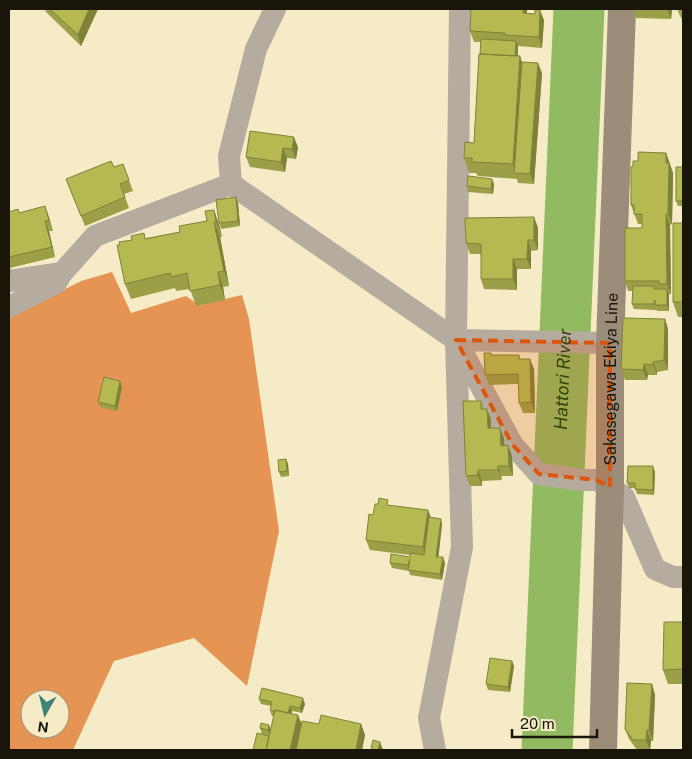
<svg xmlns="http://www.w3.org/2000/svg" width="692" height="759" font-family="'Public Sans',sans-serif">
	<style>
		.forest { fill: #e59454; fill-rule: evenodd }
		.lines { fill: none; stroke-linecap: round; stroke-linejoin: round }
		.river { stroke: #91ba61; stroke-width: 51 }
		.street { stroke: #b5ab9e; stroke-width: 22 }
		.secondary { stroke: #9b8d79; stroke-width: 28 }
		.wall { fill: #9b9f47 }
		.shaded-wall { fill: #7e8239 }
		.building { fill: #b4b952; stroke: #7e8239 }
		.marked { fill: #de560c; fill-opacity: 0.2; stroke: #de560c; stroke-width: 4; stroke-dasharray: 10 6; stroke-linejoin: round }
		.labels { text-anchor: middle; stroke-width: 4; stroke-linejoin: round; paint-order: stroke }
		.street-label { font-size: 16px; fill: #191508; stroke: #f5ebc6 }
		.water-label { font-size: 18px; font-style: italic; fill: #2e4705; stroke: #f5ebc6 }
	</style>
	<rect width="100%" height="100%" fill="#f5ebc6"/>
	<path class="forest" d="M 112,272 L 131,313 L 186,296 L 199,305 L 242,295 L 249,319 L 279,531 L 247,686 L 194,638 L 114,661 L 73,750 L 9,750 L 9,318 L 81,281 ZM 30,699 L 60,699 L 60,729 L 30,729 Z"/>
	<g class="lines">
		<path class="river" id="s1" d="M 547,750 L 579,9"/>
		<path class="street" d="M 275,9 L 256,49 L 229,156 L 231,184 L 456,340 L 512,444 L 539,474 L 581,480 L 596,480 L 610,487 L 624,497 L 655,569 L 673,577 L 683,577
			M 9,281 L 62,273 L 95,236 L 231,184
			M 9,307 L 56,283 L 60,276
			M 456,340 L 610,343
			M 435,750 L 429,718 L 462,547 L 456,340 L 460,9"/>
		<path class="secondary" id="s2" d="M 603,750 L 610,487 L 610,343 L 622,9"/>
	</g>
	<path class="wall" d="M 45,9 L 98,9 L 81,46 L 46,12 Z
		M 633,9 L 672,9 L 671,19 L 636,18 Z
		M 677,9 L 683,9 L 683,20 L 682,20 Z
		M 527,13 L 544,20 L 542,48 L 518,46 L 518,56 L 522,62 L 542,73 L 534,184 L 518,183 L 517,179 L 478,176 L 476,173 L 469,173 L 464,158 L 474,143 L 481,42 L 474,42 L 470,31 Z
		M 250,131 L 298,147 L 296,159 L 287,158 L 285,172 L 250,167 L 246,157 Z
		M 666,153 L 673,173 L 672,224 L 670,225 L 671,294 L 669,294 L 669,311 L 657,311 L 656,309 L 656,310 L 634,309 L 632,304 L 633,291 L 628,291 L 625,281 L 642,228 L 642,224 L 638,224 L 631,205 L 633,166 L 638,161 Z
		M 123,164 L 133,191 L 124,194 L 129,208 L 85,226 L 70,189 L 114,167 Z
		M 683,167 L 683,206 L 678,206 L 676,201 Z
		M 494,184 L 493,194 L 468,192 L 467,186 Z
		M 236,197 L 238,203 L 240,226 L 221,229 L 219,223 Z
		M 45,206 L 53,231 L 49,231 L 55,257 L 10,268 L 12,273 L 9,272 L 9,217 L 20,213 Z
		M 214,210 L 219,225 L 222,237 L 220,237 L 229,286 L 223,287 L 225,300 L 196,306 L 190,289 L 176,291 L 175,288 L 131,299 L 125,284 L 146,238 L 180,232 L 207,221 Z
		M 534,217 L 538,228 L 538,250 L 531,251 L 531,269 L 517,269 L 517,290 L 484,289 L 481,279 L 481,254 L 470,254 L 466,243 Z
		M 683,223 L 683,317 L 678,317 L 673,302 Z
		M 665,319 L 668,329 L 668,370 L 657,372 L 657,375 L 648,375 L 647,380 L 625,380 L 621,369 Z
		M 491,353 L 491,355 L 519,355 L 520,359 L 530,359 L 534,369 L 535,413 L 523,413 L 519,403 L 519,384 L 489,385 L 485,375 Z
		M 120,381 L 122,387 L 117,411 L 100,407 L 98,402 Z
		M 481,401 L 484,409 L 491,419 L 491,428 L 504,438 L 504,445 L 508,445 L 512,456 L 513,476 L 501,476 L 502,480 L 482,481 L 482,486 L 470,486 L 466,476 Z
		M 286,459 L 288,464 L 289,476 L 281,477 L 279,472 Z
		M 655,472 L 654,495 L 637,494 L 635,488 L 629,488 L 627,483 Z
		M 378,504 L 390,505 L 431,518 L 442,524 L 438,557 L 445,563 L 442,580 L 410,575 L 409,571 L 392,568 L 390,563 L 410,557 L 410,555 L 370,550 L 366,540 L 373,515 Z
		M 683,622 L 683,684 L 668,684 L 663,670 Z
		M 512,661 L 514,666 L 510,692 L 488,690 L 486,684 Z
		M 652,684 L 655,695 L 653,741 L 651,741 L 650,750 L 637,750 L 629,739 L 625,729 Z
		M 259,699 L 305,704 L 302,713 L 292,711 L 291,713 L 301,725 L 361,724 L 365,735 L 362,750 L 253,750 L 269,736 L 262,734 L 260,728 L 271,729 L 274,716 L 272,716 L 270,710 L 271,706 L 261,704 Z"/>
	<path class="shaded-wall" d="M 89,9 L 98,9 L 81,46 L 78,35 Z
		M 523,9 L 527,9 L 527,24 L 523,13 Z
		M 667,9 L 672,9 L 671,19 Z
		M 540,10 L 544,20 L 542,48 L 539,37 Z
		M 516,41 L 518,46 L 517,71 L 515,65 Z
		M 520,56 L 525,71 L 517,173 L 513,164 Z
		M 538,63 L 542,73 L 534,184 L 530,174 Z
		M 294,137 L 298,147 L 296,159 L 292,149 Z
		M 283,148 L 287,158 L 285,172 L 281,162 Z
		M 666,153 L 673,173 L 672,224 L 668,214 Z
		M 492,179 L 494,184 L 493,194 L 491,189 Z
		M 236,197 L 238,203 L 240,226 L 238,221 Z
		M 45,206 L 49,217 L 53,231 L 49,220 Z
		M 214,210 L 219,225 L 222,237 L 216,222 Z
		M 666,214 L 670,225 L 671,294 L 667,284 Z
		M 534,217 L 538,228 L 538,250 L 534,240 Z
		M 45,221 L 49,231 L 55,257 L 52,247 Z
		M 214,222 L 220,237 L 229,286 L 224,271 Z
		M 528,240 L 531,251 L 531,269 L 527,259 Z
		M 513,259 L 517,269 L 517,290 L 513,279 Z
		M 218,272 L 223,287 L 225,300 L 220,285 Z
		M 667,289 L 669,294 L 669,311 L 667,305 Z
		M 665,319 L 668,329 L 668,370 L 664,360 Z
		M 530,359 L 534,369 L 535,413 L 531,402 Z
		M 653,362 L 657,372 L 657,375 L 653,365 Z
		M 644,364 L 648,375 L 647,380 L 643,370 Z
		M 120,381 L 122,387 L 117,411 L 115,406 Z
		M 487,409 L 491,419 L 491,438 L 488,428 Z
		M 500,428 L 504,438 L 505,456 L 501,446 Z
		M 508,445 L 512,456 L 513,476 L 509,466 Z
		M 286,459 L 288,464 L 289,476 L 287,471 Z
		M 498,466 L 501,476 L 502,480 L 498,470 Z
		M 653,466 L 655,472 L 654,495 L 653,490 Z
		M 478,470 L 482,481 L 482,486 L 478,475 Z
		M 428,510 L 432,520 L 426,558 L 423,547 Z
		M 441,519 L 442,524 L 438,562 L 436,557 Z
		M 443,557 L 445,563 L 442,580 L 440,574 Z
		M 512,661 L 514,666 L 510,692 L 508,687 Z
		M 652,684 L 655,695 L 653,741 L 649,730 Z
		M 303,698 L 305,704 L 302,713 L 300,708 Z
		M 290,706 L 292,711 L 290,720 L 288,715 Z
		M 298,715 L 302,725 L 296,750 L 290,750 Z
		M 361,724 L 365,735 L 362,750 L 356,750 Z
		M 269,725 L 271,730 L 270,736 L 268,730 Z
		M 647,730 L 651,741 L 650,750 L 646,740 Z
		M 380,742 L 383,750 L 378,750 Z"/>
	<path class="building" d="M 50,9 L 89,9 L 78,35 Z
		M 471,9 L 523,9 L 523,13 L 535,14 L 535,10 L 540,10 L 539,37 L 505,35 L 505,33 L 470,31 Z
		M 481,39 L 516,41 L 515,56 L 480,54 Z
		M 479,54 L 520,56 L 513,164 L 472,162 L 472,158 L 464,158 L 465,142 L 474,143 Z
		M 522,62 L 538,63 L 530,174 L 514,173 Z
		M 250,131 L 294,137 L 292,149 L 283,148 L 281,162 L 246,157 Z
		M 638,152 L 666,153 L 666,163 L 669,163 L 668,214 L 666,214 L 667,284 L 659,284 L 659,281 L 625,281 L 625,228 L 642,228 L 642,214 L 634,214 L 634,205 L 631,205 L 631,167 L 633,166 L 633,161 L 638,161 Z
		M 111,161 L 114,167 L 123,164 L 129,180 L 120,184 L 125,197 L 81,216 L 66,179 Z
		M 676,167 L 683,167 L 683,201 L 676,201 Z
		M 468,176 L 492,179 L 491,189 L 467,186 Z
		M 236,197 L 238,221 L 219,223 L 216,200 Z
		M 45,206 L 49,220 L 45,221 L 52,247 L 9,257 L 9,212 L 18,209 L 19,213 Z
		M 214,210 L 216,222 L 214,222 L 224,271 L 218,272 L 220,285 L 190,291 L 187,273 L 171,277 L 170,273 L 125,284 L 117,245 L 120,245 L 119,242 L 132,240 L 131,236 L 144,233 L 145,239 L 180,232 L 179,226 L 207,221 L 205,211 Z
		M 534,217 L 534,240 L 528,240 L 527,259 L 513,259 L 513,279 L 481,279 L 481,244 L 466,243 L 465,218 Z
		M 673,223 L 683,223 L 683,302 L 673,302 Z
		M 633,286 L 654,286 L 654,289 L 667,289 L 667,305 L 655,305 L 655,300 L 654,304 L 632,304 Z
		M 623,318 L 665,319 L 664,360 L 653,362 L 653,365 L 644,364 L 643,370 L 621,369 Z
		M 484,353 L 491,353 L 491,355 L 519,355 L 519,359 L 530,359 L 531,402 L 519,403 L 518,374 L 485,375 Z
		M 104,377 L 120,381 L 115,406 L 98,402 Z
		M 463,401 L 481,401 L 481,409 L 487,409 L 488,428 L 500,428 L 501,446 L 508,445 L 509,466 L 498,466 L 498,470 L 478,470 L 478,475 L 466,476 Z
		M 286,459 L 287,471 L 279,472 L 278,460 Z
		M 628,466 L 653,466 L 653,490 L 635,489 L 635,483 L 627,483 Z
		M 379,498 L 388,500 L 387,505 L 428,510 L 423,547 L 366,540 L 369,514 L 373,515 L 375,504 L 378,504 Z
		M 429,517 L 441,519 L 436,557 L 443,557 L 440,574 L 408,570 L 410,559 L 408,565 L 390,563 L 391,554 L 410,557 L 411,553 L 424,555 Z
		M 664,622 L 683,622 L 683,669 L 663,670 Z
		M 490,658 L 512,661 L 508,687 L 486,684 Z
		M 627,683 L 652,684 L 649,730 L 647,730 L 646,740 L 633,740 L 625,729 Z
		M 262,688 L 303,698 L 300,708 L 290,706 L 288,713 L 275,710 L 275,712 L 270,710 L 272,702 L 259,699 Z
		M 275,710 L 298,715 L 290,750 L 266,750 Z
		M 321,715 L 361,724 L 356,750 L 296,750 L 302,721 L 319,724 Z
		M 261,723 L 269,725 L 268,730 L 260,728 Z
		M 257,733 L 269,736 L 266,750 L 253,750 Z
		M 373,740 L 380,742 L 378,750 L 375,750 L 371,748 Z"/>
	<path class="marked" d="M 456,340 L 610,343 L 610,487 L 596,480 L 539,474 L 512,444 Z"/>
	<g class="labels">
		<g class="street-label">
			<text dy="6" stroke="none"><textPath href="#s2" startOffset="371">Sakasegawa Ekiya Line</textPath></text>
		</g>
		<g class="water-label">
			<text dy="6" stroke="none"><textPath href="#s1" startOffset="371">Hattori River</textPath></text>
		</g>
	</g>
	<rect width="692" height="759" fill="none" stroke="#191508" stroke-width="20"/>
	<g transform="translate(45 714) rotate(188)"><circle r="24" fill="#f5ebc6" stroke="#9d957a"/>
	<path d="M0-4L9 19L0 12L-9 19Z" fill="#3e847a"/>
	<text y="-8" font-size="14" font-weight="bold" text-anchor="middle" fill="#191508">N</text>
	</g>
	<path d="M512 729v8h85v-8" fill="none" stroke="#191508" stroke-width="2.5"/>
	<text x="520" y="729" font-size="15" fill="#191508" stroke="#f5ebc6" stroke-width="4" paint-order="stroke">20 m</text>
</svg>
